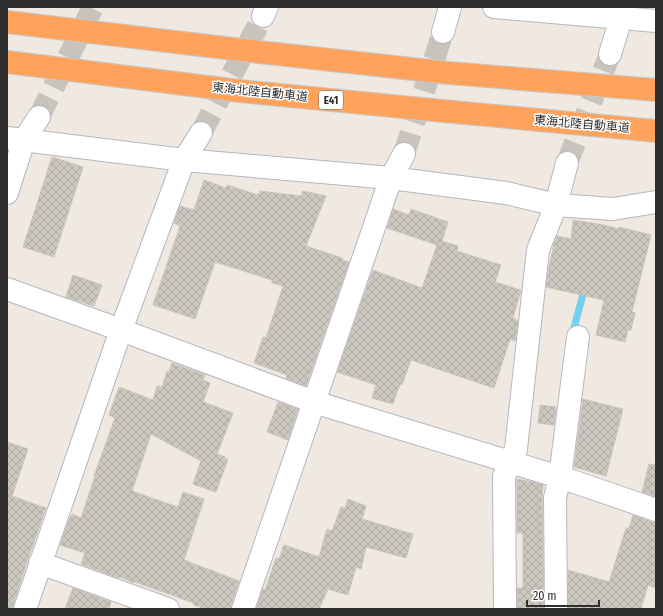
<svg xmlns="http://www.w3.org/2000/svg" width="663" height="616" font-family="'Fira Sans Condensed','Noto Sans JP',sans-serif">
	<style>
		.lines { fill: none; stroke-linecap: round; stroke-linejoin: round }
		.stream { stroke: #75cff0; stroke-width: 7 }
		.building { fill: url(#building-cross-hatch); stroke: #cbc5ba }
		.minor-tunnel { stroke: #c8c4bd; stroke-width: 22; stroke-dasharray: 22 11; stroke-linecap: butt }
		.minor-casing { stroke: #b4b7c1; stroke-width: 24 }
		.highway-casing { stroke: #c9c9c9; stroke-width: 24 }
		.minor { stroke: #fff; stroke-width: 22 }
		.highway { stroke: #ffa35c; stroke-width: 22 }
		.labels { text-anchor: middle; stroke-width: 3; stroke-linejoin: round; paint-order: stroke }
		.shield { fill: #fff; stroke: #6d6d6d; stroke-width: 1 }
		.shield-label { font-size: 11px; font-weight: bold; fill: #2e2e2e }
		.street-label { font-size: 12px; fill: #2e2e2e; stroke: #fff }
	</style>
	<defs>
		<pattern id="building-cross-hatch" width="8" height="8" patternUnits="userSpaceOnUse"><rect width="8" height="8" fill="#cbc7bf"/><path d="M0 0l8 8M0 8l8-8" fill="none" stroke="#afaba4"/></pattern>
	</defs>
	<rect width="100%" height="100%" fill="#efe9e1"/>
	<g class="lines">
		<path class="stream" d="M 572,335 L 585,287"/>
	</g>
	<path class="building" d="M 52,157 L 83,167 L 54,257 L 23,247 Z
		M 204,180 L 226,188 L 227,185 L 258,195 L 260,191 L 301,196 L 303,191 L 326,196 L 306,246 L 342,258 L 342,260 L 349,262 L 306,386 L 286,378 L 287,375 L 254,363 L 263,337 L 266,338 L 283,286 L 272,283 L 272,280 L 215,262 L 195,319 L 153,305 L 180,226 L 174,223 L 180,206 L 194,210 Z
		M 393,209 L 409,215 L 411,209 L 448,222 L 442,241 L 458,246 L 457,251 L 501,265 L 495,282 L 521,290 L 513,318 L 518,321 L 515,341 L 510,339 L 494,388 L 411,360 L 402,385 L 400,384 L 393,404 L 372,398 L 376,385 L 337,372 L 373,270 L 422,288 L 437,245 L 387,228 Z
		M 573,220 L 604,225 L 619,229 L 619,227 L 651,235 L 632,312 L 635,313 L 631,330 L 628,330 L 625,342 L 596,335 L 604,300 L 546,287 L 549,267 L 554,244 L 557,236 L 571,239 Z
		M 73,275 L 102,285 L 94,306 L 66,297 Z
		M 172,363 L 205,375 L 203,380 L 210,383 L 203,402 L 233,413 L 217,454 L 225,457 L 225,459 L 228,459 L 216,492 L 193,484 L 201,461 L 151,434 L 132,491 L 178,507 L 183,492 L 204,499 L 184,560 L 239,581 L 231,605 L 231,609 L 206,609 L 194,605 L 194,603 L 135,582 L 134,583 L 120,577 L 119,578 L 81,564 L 85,553 L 60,545 L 70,517 L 71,517 L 72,514 L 81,518 L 95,476 L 94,476 L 115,418 L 109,415 L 119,387 L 153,400 L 157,386 L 162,387 L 167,371 L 169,371 Z
		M 583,399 L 623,409 L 606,476 L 574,467 Z
		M 278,402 L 298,409 L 288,440 L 267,432 Z
		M 540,405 L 556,407 L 554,425 L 538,423 Z
		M 7,442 L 28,449 L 12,496 L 46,508 L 28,559 L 13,605 L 13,609 L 7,609 Z
		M 649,464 L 656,465 L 656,497 L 642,492 Z
		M 517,479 L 533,482 L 543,485 L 542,498 L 544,609 L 517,609 L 517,588 L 523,588 L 523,533 L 517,533 Z
		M 348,499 L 366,506 L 362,519 L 413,534 L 406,558 L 366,547 L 361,569 L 356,567 L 348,595 L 328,589 L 319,609 L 256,609 L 263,589 L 265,590 L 276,558 L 279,559 L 284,545 L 319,557 L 327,529 L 332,531 L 341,507 L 345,508 Z
		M 633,515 L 652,522 L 656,522 L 656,588 L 648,585 L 641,609 L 568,609 L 568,570 L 609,582 L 626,528 L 629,528 Z
		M 73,588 L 111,602 L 109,609 L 65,609 Z"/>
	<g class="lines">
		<path class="minor-tunnel" d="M 39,117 L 93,7
			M 201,133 L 263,16
			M 404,154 L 443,32
			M 567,163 L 610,54"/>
		<g class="minor-casing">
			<path id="minor" d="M 494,7 L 656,21
				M 263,16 L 267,7
				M 443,32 L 450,7
				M 610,54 L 621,18
				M 7,138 L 184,160 L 391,178 L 506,193 L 556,205 L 613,209 L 656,202
				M 7,193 L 24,140 L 39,117
				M 7,289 L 121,330 L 314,402 L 569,480 L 656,510
				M 40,563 L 168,609
				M 25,609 L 121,330 L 184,160 L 201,133
				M 243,609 L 391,178 L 404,154
				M 505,609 L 504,476 L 511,462 L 516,449 L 538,250 L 556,205 L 567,163
				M 556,609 L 555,498 L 560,477 L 578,337"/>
		</g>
		<g class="highway-casing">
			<path id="highway" d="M 7,22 L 259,52 L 449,73 L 656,90
				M 7,62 L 240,91 L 443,111 L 656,131"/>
		</g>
		<use href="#minor" class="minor"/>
		<use href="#highway" class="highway"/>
	</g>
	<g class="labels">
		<rect class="shield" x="319" y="91" width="24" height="18" rx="3"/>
		<g class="shield-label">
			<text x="331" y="104">E41</text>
		</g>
		<g class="street-label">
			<text transform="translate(260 92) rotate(6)" y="4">東海北陸自動車道</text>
			<text transform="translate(582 124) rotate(5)" y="4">東海北陸自動車道</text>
		</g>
	</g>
	<rect width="663" height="616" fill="none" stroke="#2e2e2e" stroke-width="16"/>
	<path d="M527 600v6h72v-6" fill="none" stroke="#2e2e2e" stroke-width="2"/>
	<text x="533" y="600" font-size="12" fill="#2e2e2e" stroke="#ffffff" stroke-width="3" paint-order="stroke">20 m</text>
</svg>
